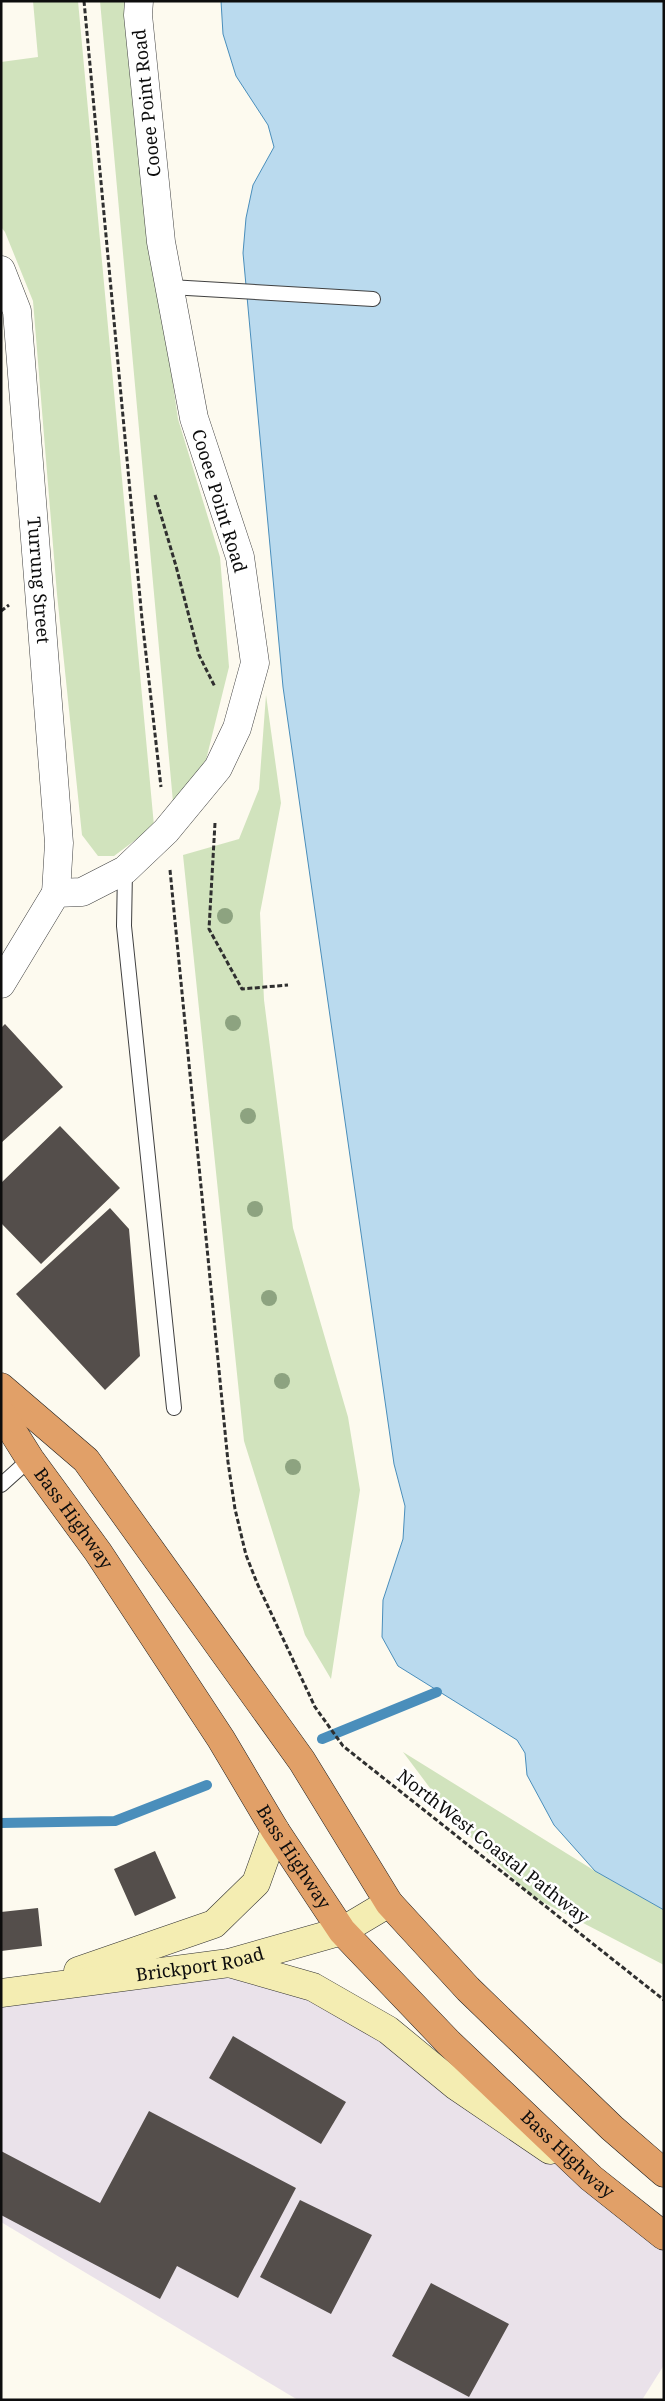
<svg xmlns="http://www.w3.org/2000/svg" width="665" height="2401" font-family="'Noto Serif',serif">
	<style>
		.industrial { fill: #eae2ea }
		.green { fill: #d1e3bd }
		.water { fill: #badaee; stroke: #4a8ebb }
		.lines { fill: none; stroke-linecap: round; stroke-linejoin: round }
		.stream { stroke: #4a8ebb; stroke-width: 10 }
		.building { fill: #544e4b }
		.lane-casing { stroke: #404040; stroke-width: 16 }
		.street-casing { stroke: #404040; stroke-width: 29 }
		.secondary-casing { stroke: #2f2f2f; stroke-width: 29 }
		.highway-casing { stroke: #1e1e1e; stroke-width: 29 }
		.path { stroke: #2f2f2f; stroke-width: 3; stroke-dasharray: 5 2.5; stroke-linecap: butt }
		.lane { stroke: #fff; stroke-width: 14 }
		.street { stroke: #fff; stroke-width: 28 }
		.secondary { stroke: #f4edb2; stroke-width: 28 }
		.highway { stroke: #e1a068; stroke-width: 28 }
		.tree { fill: #8da380 }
		.labels { text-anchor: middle; stroke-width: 5; stroke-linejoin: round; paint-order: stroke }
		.street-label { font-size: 18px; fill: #0d0d0d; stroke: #fff }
	</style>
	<rect width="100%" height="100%" fill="#fdfaef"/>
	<path class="industrial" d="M 229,1963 L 313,1987 L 664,2236 L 664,2365 L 642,2400 L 298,2400 L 1,2222 L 1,1993 Z"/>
	<path class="green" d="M 33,1 L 78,1 L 154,826 L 114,856 L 98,856 L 82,835 L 57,594 L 33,301 L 5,232 L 1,227 L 1,62 L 38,57 Z
		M 100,1 L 129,1 L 140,155 L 178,419 L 220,557 L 229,667 L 206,760 L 173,802 Z
		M 266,695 L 281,803 L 260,913 L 264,1000 L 293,1228 L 348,1417 L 360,1490 L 331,1679 L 305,1635 L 244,1441 L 183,855 L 239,839 L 259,789 Z
		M 403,1752 L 595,1871 L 664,1910 L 664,1965 L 533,1897 L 457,1824 Z"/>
	<path class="water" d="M 221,1 L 664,1 L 664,1910 L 595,1871 L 554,1825 L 527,1775 L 525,1753 L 517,1740 L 398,1666 L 382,1637 L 383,1600 L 403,1539 L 405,1506 L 394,1464 L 283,687 L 243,253 L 246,218 L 253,185 L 274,147 L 268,125 L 236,76 L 223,34 Z"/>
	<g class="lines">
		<path class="stream" d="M 322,1739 L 437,1692
			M 1,1823 L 115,1821 L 207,1785"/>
	</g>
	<path class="building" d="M 5,1024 L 63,1087 L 1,1143 L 1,1028 Z
		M 60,1126 L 120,1188 L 41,1264 L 1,1223 L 1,1183 Z
		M 110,1208 L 129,1229 L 140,1356 L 105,1390 L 16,1294 Z
		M 155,1851 L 176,1898 L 135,1916 L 114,1869 Z
		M 38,1908 L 42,1946 L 1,1951 L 1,1912 Z
		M 233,2036 L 346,2102 L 321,2144 L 209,2078 Z
		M 149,2111 L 296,2188 L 238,2298 L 177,2266 L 160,2299 L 1,2215 L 1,2151 L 100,2203 Z
		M 300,2200 L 372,2235 L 331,2314 L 260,2277 Z
		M 431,2283 L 509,2324 L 469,2397 L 392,2356 Z"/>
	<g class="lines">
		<g class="lane-casing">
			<path id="lane" d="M 170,287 L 373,299
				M 125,870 L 124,926 L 174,1408
				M 1,1485 L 30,1459"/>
		</g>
		<g class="street-casing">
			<g id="street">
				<path id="s1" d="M 1,270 L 17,311 L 59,843 L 56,893"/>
				<path d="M 1,984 L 56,893 L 82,892 L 125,870 L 166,831 L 218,768 L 237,728 L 255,663 L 240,557 L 194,418 L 161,242 L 138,15 L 139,1"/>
			</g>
		</g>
		<g class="secondary-casing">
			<g id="secondary">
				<path d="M 229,1963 L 313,1987 L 388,2030 L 456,2086 L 550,2150"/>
				<path d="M 78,1971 L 214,1924 L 256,1883 L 275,1830"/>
				<path id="s2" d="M 1,1993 L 229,1963 L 342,1931 L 389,1903"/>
			</g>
		</g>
		<g class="highway-casing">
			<g id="highway">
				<path d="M 1,1387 L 86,1460 L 302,1761 L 389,1903 L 468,1989 L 612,2128 L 664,2173"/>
				<path id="s3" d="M 1,1413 L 30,1459 L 98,1552 L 221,1739 L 275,1830 L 342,1931 L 448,2042 L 591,2178 L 664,2236"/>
			</g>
		</g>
		<path class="path" d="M 84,1 L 142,619 L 161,787
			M 155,495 L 176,566 L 199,655 L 215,687
			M 1,611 L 9,605
			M 215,823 L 209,929 L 242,989 L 288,985
			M 170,870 L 228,1462 L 235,1509 L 246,1555 L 257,1583 L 315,1707 L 343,1746 L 664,2000"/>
		<use href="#lane" class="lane"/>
		<use href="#street" class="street"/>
		<use href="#secondary" class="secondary"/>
		<use href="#highway" class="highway"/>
	</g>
	<g class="tree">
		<circle cx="225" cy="916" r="8"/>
		<circle cx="233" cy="1023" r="8"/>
		<circle cx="248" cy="1116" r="8"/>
		<circle cx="255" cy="1209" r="8"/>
		<circle cx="269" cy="1298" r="8"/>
		<circle cx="282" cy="1381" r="8"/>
		<circle cx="293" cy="1467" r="8"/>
	</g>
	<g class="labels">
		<g class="street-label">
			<text transform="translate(147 103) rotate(-96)" y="6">Cooee Point Road</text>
			<text transform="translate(219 501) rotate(73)" y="6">Cooee Point Road</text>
			<text dy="6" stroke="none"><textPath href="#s1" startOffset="314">Turrung Street</textPath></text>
			<text dy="6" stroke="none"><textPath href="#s3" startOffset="128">Bass Highway</textPath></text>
			<text transform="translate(493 1847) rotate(38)" y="6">NorthWest Coastal Pathway</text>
			<text dy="6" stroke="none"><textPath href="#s3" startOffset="532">Bass Highway</textPath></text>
			<text dy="6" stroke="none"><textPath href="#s2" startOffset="201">Brickport Road</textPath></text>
			<text dy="6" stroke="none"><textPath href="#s3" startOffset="938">Bass Highway</textPath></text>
		</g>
	</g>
	<rect width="665" height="2401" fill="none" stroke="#0d0d0d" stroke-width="5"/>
</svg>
